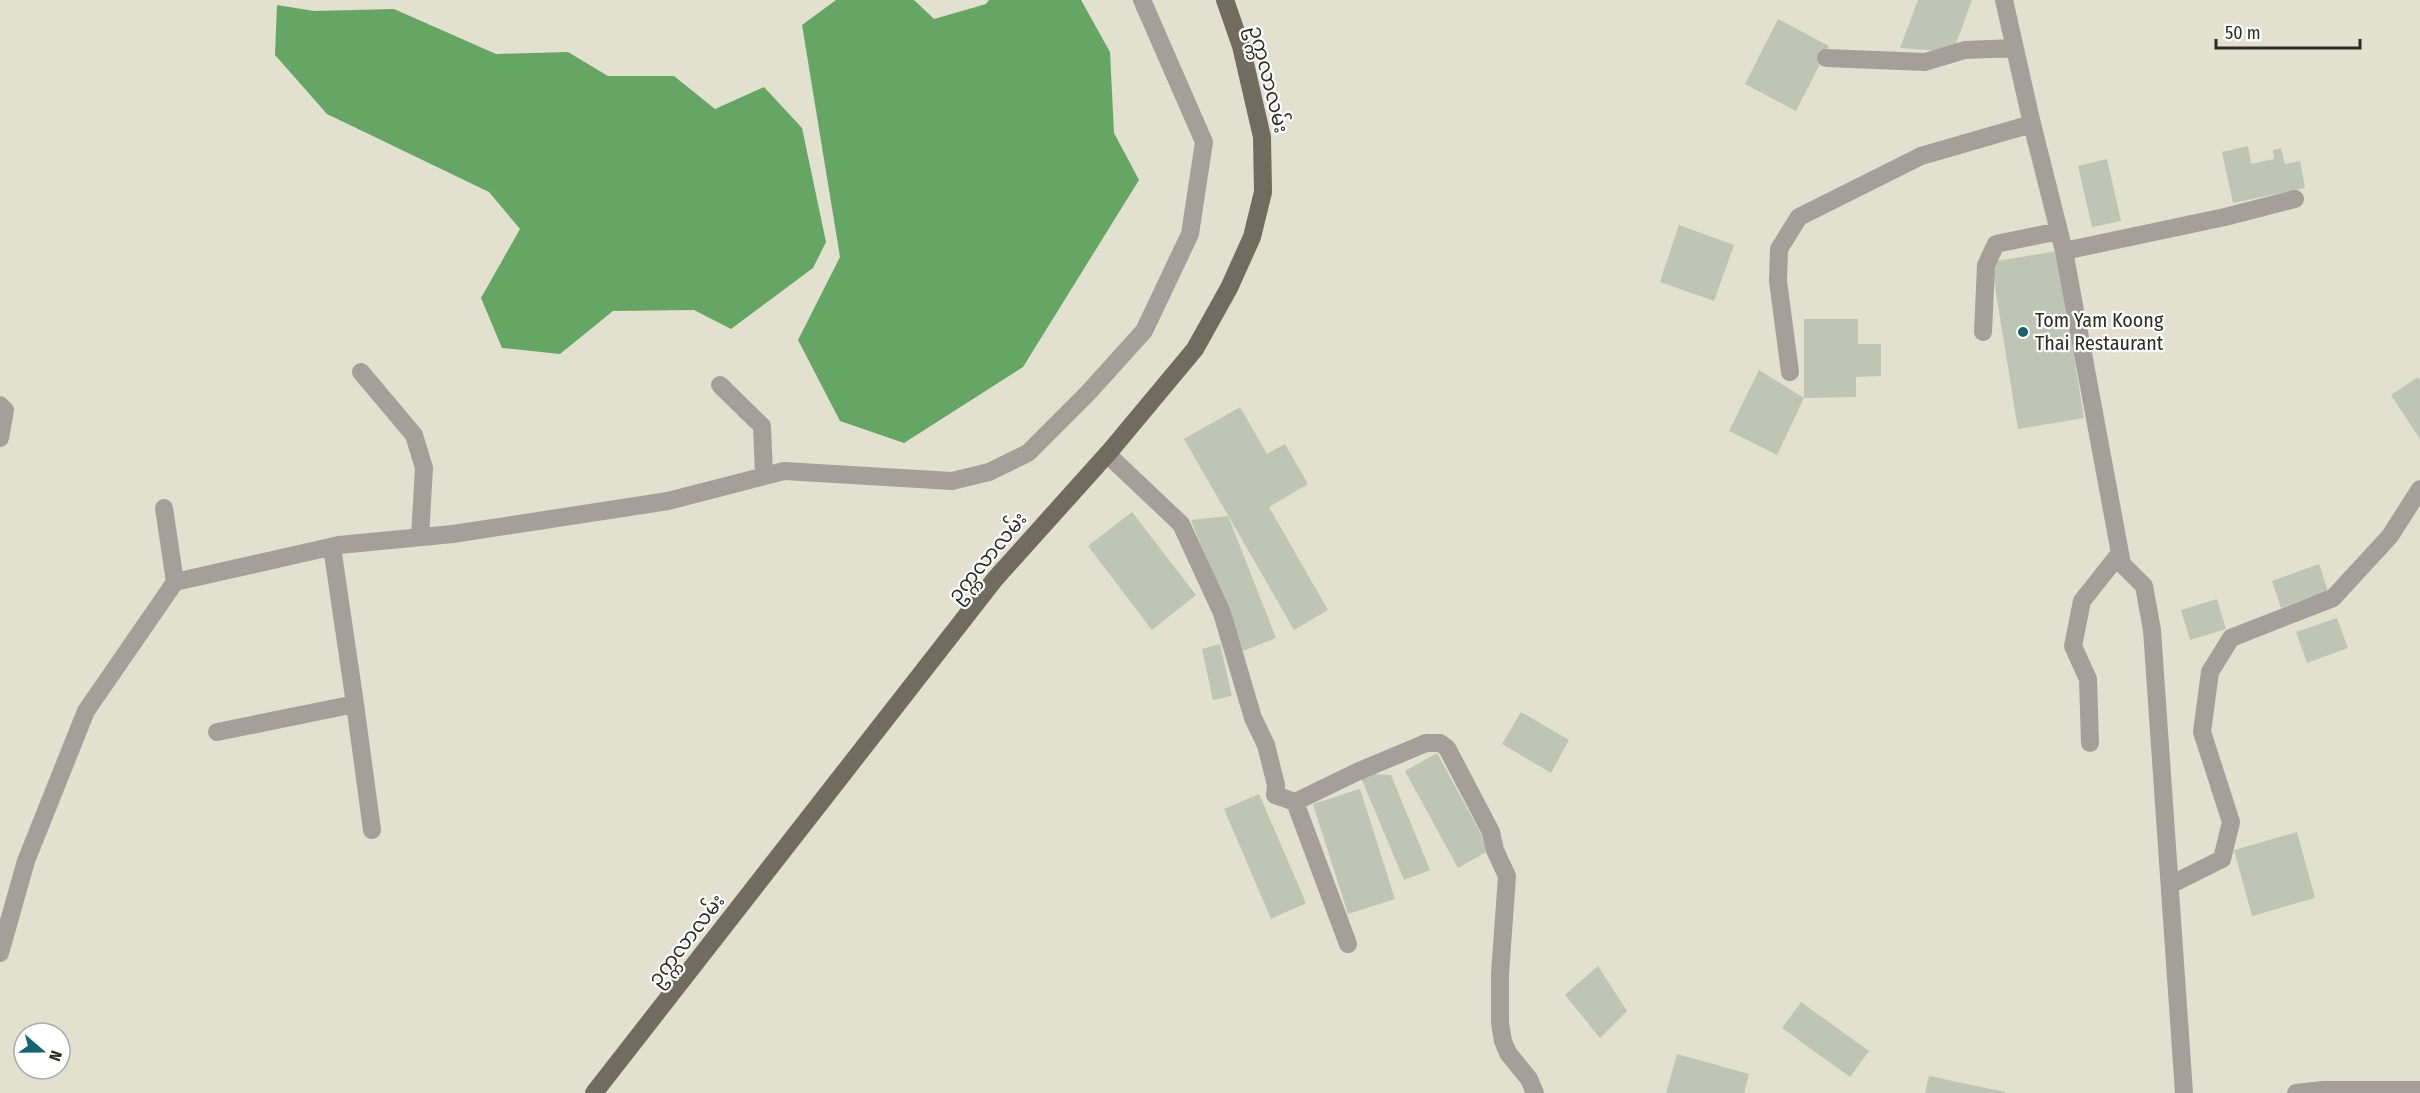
<svg xmlns="http://www.w3.org/2000/svg" width="2420" height="1093" font-family="'Fira Sans Condensed','Noto Sans Myanmar',sans-serif">
	<style>
		.water { fill: #66a665 }
		.building { fill: #bfc5b4 }
		.lines { fill: none; stroke-linecap: round; stroke-linejoin: round }
		.minor { stroke: #a4a099; stroke-width: 18 }
		.major { stroke: #726b5f; stroke-width: 18 }
		.poi-dot { fill: #18646e; stroke: #fff; stroke-width: 2 }
		.labels { text-anchor: middle; stroke-width: 4.5; stroke-linejoin: round; paint-order: stroke }
		.street-label { font-size: 20px; fill: #2d2c26; stroke: #fff }
		.poi-label { font-size: 20px; fill: #2d2c26; stroke: #fff; text-anchor: start }
	</style>
	<rect width="100%" height="100%" fill="#e2e0cf"/>
	<path class="water" d="M 836,0 L 914,0 L 934,19 L 986,4 L 989,0 L 1081,0 L 1110,52 L 1114,133 L 1139,180 L 1023,367 L 904,443 L 840,421 L 798,340 L 840,257 L 802,25 Z
		M 277,5 L 314,11 L 394,9 L 496,54 L 568,52 L 608,76 L 674,76 L 715,109 L 764,87 L 802,128 L 826,242 L 813,268 L 731,329 L 694,310 L 613,311 L 560,354 L 502,348 L 481,298 L 520,229 L 489,192 L 327,114 L 275,55 Z"/>
	<path class="building" d="M 1918,0 L 1972,0 L 1953,52 L 1900,48 Z
		M 1778,19 L 1829,46 L 1796,111 L 1745,84 Z
		M 2248,146 L 2251,164 L 2274,159 L 2273,150 L 2281,148 L 2285,164 L 2300,161 L 2305,188 L 2233,203 L 2222,152 Z
		M 2107,159 L 2121,221 L 2092,227 L 2078,166 Z
		M 1679,225 L 1734,245 L 1714,301 L 1660,282 Z
		M 2057,251 L 2084,418 L 2018,429 L 1991,262 Z
		M 1804,319 L 1858,319 L 1858,344 L 1881,344 L 1881,376 L 1856,377 L 1856,397 L 1804,398 Z
		M 1759,370 L 1804,398 L 1777,455 L 1729,431 Z
		M 2418,377 L 2420,380 L 2420,439 L 2391,395 Z
		M 1240,407 L 1267,454 L 1285,444 L 1308,484 L 1269,507 L 1328,610 L 1294,630 L 1184,439 Z
		M 1132,512 L 1196,595 L 1152,630 L 1088,546 Z
		M 1228,516 L 1276,638 L 1243,651 L 1191,520 Z
		M 2319,564 L 2328,591 L 2281,608 L 2272,581 Z
		M 2217,599 L 2226,629 L 2190,640 L 2181,610 Z
		M 2337,618 L 2348,648 L 2307,663 L 2296,632 Z
		M 1220,644 L 1232,696 L 1213,700 L 1202,649 Z
		M 1521,712 L 1569,740 L 1551,773 L 1502,744 Z
		M 1437,753 L 1490,850 L 1458,868 L 1405,771 Z
		M 1359,773 L 1391,775 L 1430,870 L 1404,880 Z
		M 1360,789 L 1395,899 L 1348,914 L 1313,804 Z
		M 1259,794 L 1306,903 L 1271,919 L 1224,809 Z
		M 2297,832 L 2315,898 L 2252,916 L 2234,850 Z
		M 1598,966 L 1627,1011 L 1600,1038 L 1565,995 Z
		M 1801,1002 L 1869,1051 L 1850,1077 L 1782,1028 Z
		M 1677,1054 L 1749,1074 L 1744,1093 L 1666,1093 Z
		M 1929,1076 L 2005,1092 L 2005,1093 L 1925,1093 Z"/>
	<g class="lines">
		<path class="minor" d="M 2004,0 L 2032,124 L 2064,251 L 2122,564 L 2144,586 L 2152,630 L 2184,1093
			M 1826,58 L 1925,62 L 1965,50 L 2015,48
			M 2064,251 L 2225,217 L 2295,199
			M 1983,332 L 1986,265 L 1996,244 L 2059,231
			M 361,372 L 414,435 L 424,468 L 420,537
			M 1790,372 L 1778,281 L 1779,249 L 1799,217 L 1921,156 L 2032,124
			M 720,385 L 762,426 L 764,476
			M 0,405 L 5,410 L 0,438
			M 1107,454 L 1181,524 L 1222,613 L 1253,718 L 1266,745 L 1276,785 L 1275,795 L 1295,802 L 1359,771 L 1426,743 L 1440,743 L 1447,748 L 1491,832 L 1495,850 L 1507,876 L 1500,974 L 1500,1023 L 1503,1041 L 1508,1053 L 1529,1079 L 1535,1093
			M 164,508 L 175,582
			M 355,704 L 372,830
			M 217,732 L 355,704 L 332,547
			M 2090,743 L 2088,679 L 2073,646 L 2082,601 L 2120,553
			M 1295,802 L 1348,944
			M 2170,885 L 2222,859 L 2231,822 L 2202,732 L 2210,672 L 2231,638 L 2333,598 L 2390,536 L 2420,489
			M 0,953 L 26,861 L 86,711 L 175,582 L 339,545 L 453,534 L 668,501 L 784,471 L 952,481 L 989,472 L 1028,453 L 1087,394 L 1144,331 L 1190,234 L 1204,142 L 1142,0
			M 2296,1093 L 2323,1090 L 2420,1090"/>
		<path class="major" d="M 594,1093 L 995,579 L 1110,451 L 1195,349 L 1229,288 L 1252,237 L 1263,192 L 1262,137 L 1241,46 L 1225,0"/>
	</g>
	<circle class="poi-dot" cx="2023" cy="332" r="6"/>
	<g class="labels">
		<g class="street-label">
			<text transform="translate(1269 79) rotate(76)" y="7">ဥက္ကလာလမ်း</text>
			<text transform="translate(987 557) rotate(-50)" y="7">ဥက္ကလာလမ်း</text>
			<text transform="translate(686 940) rotate(-52)" y="7">ဥက္ကလာလမ်း</text>
		</g>
		<g class="poi-label">
			<text x="2035" y="327">Tom Yam Koong<tspan x="2035" dy="23">Thai Restaurant</tspan></text>
		</g>
	</g>
	<g transform="translate(42 1051) rotate(110)"><circle r="28" fill="#ffffff" stroke="#ababa8" stroke-width="1.5"/>
	<path d="M0-4.5L10 22L0 15L-10 22Z" fill="#18646e"/>
	<text y="-9" font-size="16" font-weight="bold" text-anchor="middle" fill="#2d2c26">N</text>
	</g>
	<path d="M2216 39v9h144v-9" fill="none" stroke="#2d2c26" stroke-width="3"/>
	<text x="2225" y="39" font-size="18" fill="#2d2c26" stroke="#ffffff" stroke-width="4.5" paint-order="stroke">50 m</text>
</svg>
